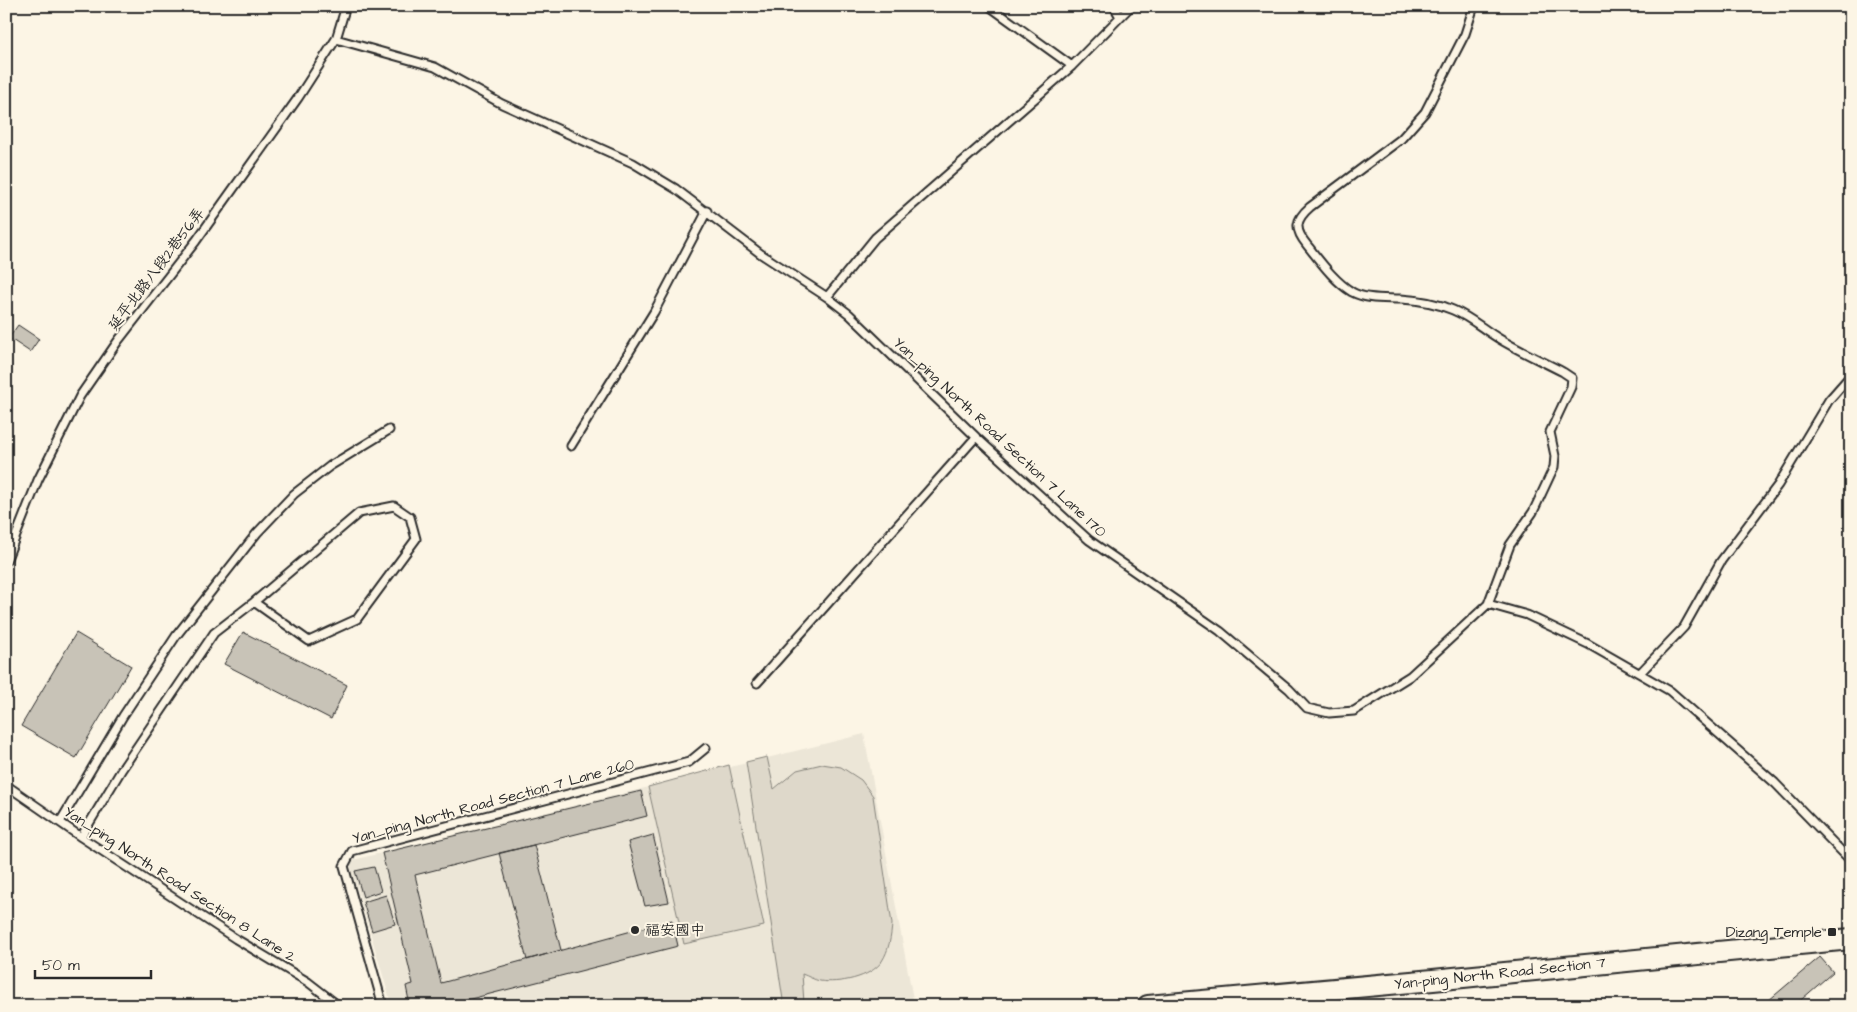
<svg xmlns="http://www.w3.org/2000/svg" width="1857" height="1012" font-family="'Architects Daughter','LXGW WenKai TC',sans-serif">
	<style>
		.built { fill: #ece6d7 }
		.green { fill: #ded8ca; stroke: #84827a }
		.building { fill: #c8c3b7; stroke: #2b2b2b }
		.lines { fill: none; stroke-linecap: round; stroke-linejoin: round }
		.lane-casing { stroke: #2b2b2b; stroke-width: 11 }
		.secondary-casing { stroke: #2b2b2b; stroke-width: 24 }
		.lane { stroke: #fcf5e5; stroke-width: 7 }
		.secondary { stroke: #fcf5e5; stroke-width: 20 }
		.poi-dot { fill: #2b2b2b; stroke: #fcf5e5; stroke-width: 2 }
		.labels { text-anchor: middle; stroke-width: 4; stroke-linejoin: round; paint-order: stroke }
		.street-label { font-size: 15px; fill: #2b2b2b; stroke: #fcf5e5 }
		.poi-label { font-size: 15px; fill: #2b2b2b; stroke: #fcf5e5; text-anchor: start }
	</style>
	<rect width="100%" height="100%" fill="#fcf5e5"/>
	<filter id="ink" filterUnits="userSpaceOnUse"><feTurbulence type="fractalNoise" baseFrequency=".02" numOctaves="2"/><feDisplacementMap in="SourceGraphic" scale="10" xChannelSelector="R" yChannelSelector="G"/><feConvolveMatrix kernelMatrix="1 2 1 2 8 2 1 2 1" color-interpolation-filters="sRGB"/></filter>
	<g filter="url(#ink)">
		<path class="built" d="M 864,734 L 913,999 L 837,1006 L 392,1006 L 349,861 Z"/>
		<path class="green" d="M 767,757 L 774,789 L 797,770 L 822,764 L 841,767 L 861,780 L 873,796 L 892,924 C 891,937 889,950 882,961 C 871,978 838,984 820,981 C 814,980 808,976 802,974 L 804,1003 L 784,1006 L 746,762 Z
			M 729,765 L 764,926 L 684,944 L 648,787 Z"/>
		<path class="building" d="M 18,325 L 39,339 L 30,352 L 9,338 Z
			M 243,632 L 347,685 L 331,719 L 224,664 Z
			M 76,633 L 131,666 L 76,758 L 21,726 Z
			M 641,791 L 647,816 L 415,875 L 441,983 L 672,920 L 678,946 L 443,1006 L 410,1006 L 406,986 L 413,984 L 382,853 Z
			M 653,835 L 669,902 L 645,906 L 628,842 Z
			M 534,845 L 561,950 L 527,960 L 499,853 Z
			M 374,867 L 381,891 L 363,897 L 355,871 Z
			M 386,895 L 395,924 L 372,931 L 363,902 Z
			M 1820,957 L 1833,972 L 1794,1006 L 1762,1006 Z"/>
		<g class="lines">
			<g class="lane-casing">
				<path id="lane" d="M 989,6 L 1072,66
					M 1114,6 L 1120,17
					M 1474,6 L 1465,34 L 1425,112 L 1401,139 L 1310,207 C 1295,220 1294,229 1307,245 C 1320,261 1334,281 1352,292 C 1367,300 1385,298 1401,299 C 1418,300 1437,303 1453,310 C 1470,317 1483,329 1498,338 C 1519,351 1542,361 1563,372 L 1572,378 L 1571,387 L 1550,432 L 1555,456 L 1554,467 L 1533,512 L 1510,545 L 1488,604
					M 336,39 L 435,67 L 502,104 L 633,163 L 676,189 L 761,254 L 827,297 L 849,314 L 976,437 L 1089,540 L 1220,631 L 1289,689 L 1307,708 L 1329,713 L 1354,711 L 1410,676 L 1488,604 L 1527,615 L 1588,644 L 1670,691 L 1775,783 L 1851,861
					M 827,297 L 875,238 L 1072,66 L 1131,6
					M 571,446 L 654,312 L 707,211
					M 6,561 L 38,480 L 80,396 L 118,341 L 196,241 L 298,98 L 336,39 L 346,6
					M 1640,673 L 1684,627 L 1721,561 L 1778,485 L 1829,400 L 1851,375
					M 757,683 L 976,437
					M 6,785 L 81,837 L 236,939 L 308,982 L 339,1006
					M 60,822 L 123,716 L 176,636 L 257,533 L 294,494 L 330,466 L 389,430
					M 81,837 L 122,769 L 214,633 L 254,602 L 359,513 L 394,506 L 410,517 L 416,539 L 357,619 L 309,641 L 254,602
					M 383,1006 L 344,866 L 352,851 L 689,762 L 706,748"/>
			</g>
			<g class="secondary-casing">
				<path id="secondary" d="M 1148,1006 L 1433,980 L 1851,939"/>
			</g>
			<use href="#lane" class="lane"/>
			<use href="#secondary" class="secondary"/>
		</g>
	</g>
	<g class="poi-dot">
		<circle cx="635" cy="930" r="5"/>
		<rect x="1827" y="927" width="10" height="10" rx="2.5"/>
	</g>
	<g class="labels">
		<g class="street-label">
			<text transform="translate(156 269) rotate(-53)" y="5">延平北路八段2巷56弄</text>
			<text transform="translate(1000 437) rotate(43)" y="5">Yan_ping North Road Section 7 Lane 170</text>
			<text transform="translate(493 801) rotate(-15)" y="5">Yan_ping North Road Section 7 Lane 260</text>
			<text transform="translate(180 884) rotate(33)" y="5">Yan_ping North Road Section 8 Lane 2</text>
			<text transform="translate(1500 973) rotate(-6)" y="5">Yan-ping North Road Section 7</text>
		</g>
		<g class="poi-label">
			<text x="645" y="935">福安國中</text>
			<text x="1822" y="937" text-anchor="end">Dizang Temple</text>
		</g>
	</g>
	<rect width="1857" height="1012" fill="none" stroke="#fcf5e5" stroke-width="25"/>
	<rect x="12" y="12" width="1832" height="987" fill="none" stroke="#2b2b2b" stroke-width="2" filter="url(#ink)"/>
	<path d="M35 970v8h116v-8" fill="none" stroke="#2b2b2b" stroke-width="2.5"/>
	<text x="42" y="970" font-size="15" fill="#2b2b2b" stroke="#fcf5e5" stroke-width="4" paint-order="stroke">50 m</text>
</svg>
